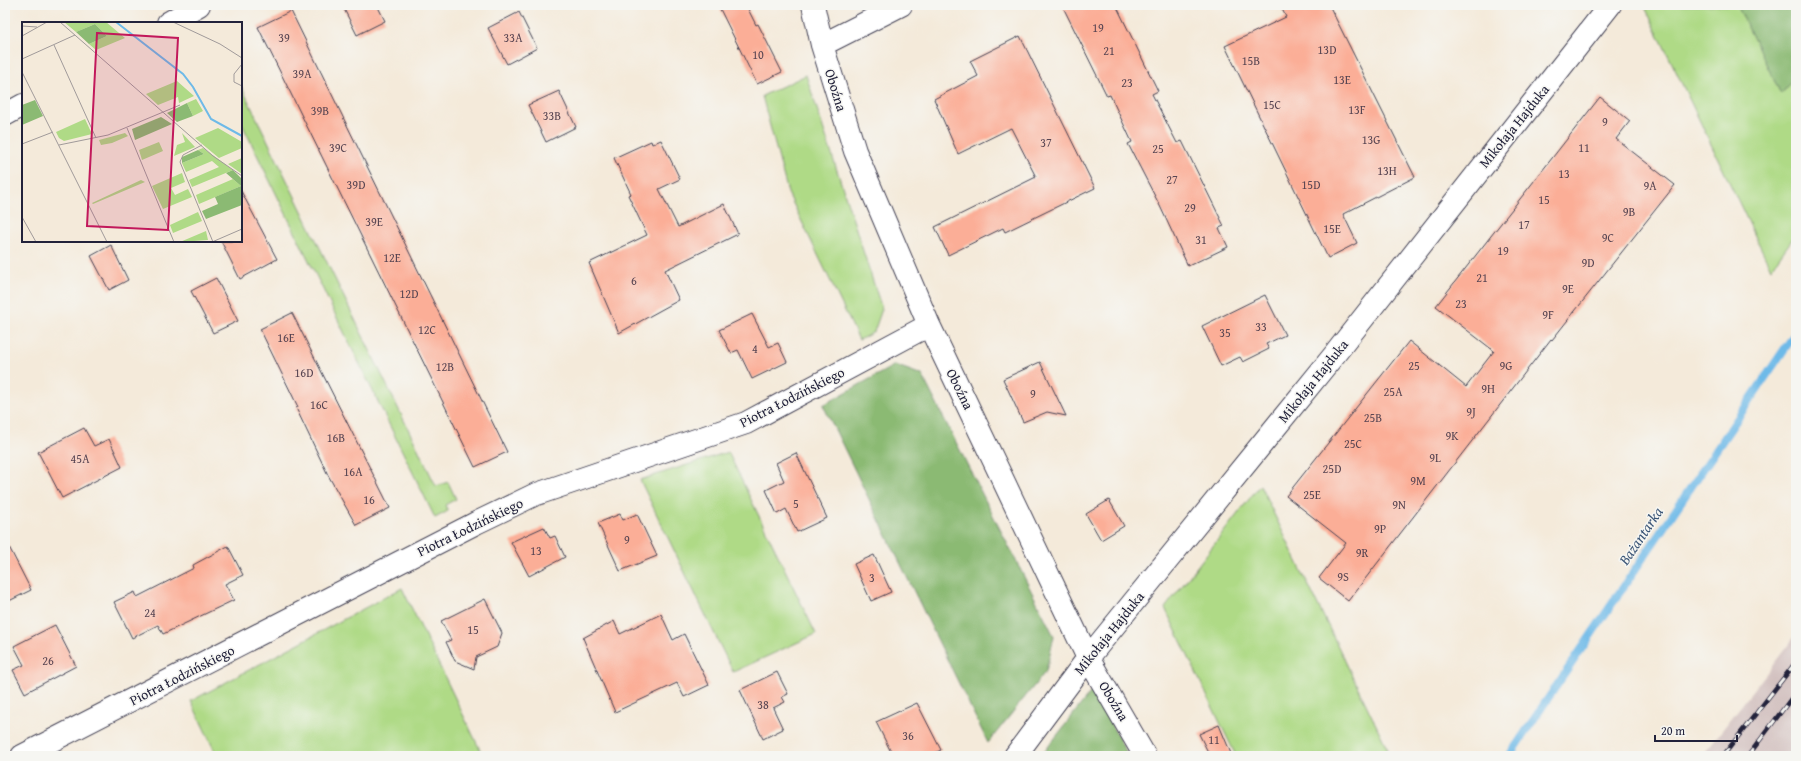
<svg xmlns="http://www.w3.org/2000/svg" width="1801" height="761" font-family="'Gentium Book Plus',serif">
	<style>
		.industrial { fill: #d1bfbe }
		.green { fill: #afda86; stroke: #687e60 }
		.forest { fill: #8bba73; stroke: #566e57 }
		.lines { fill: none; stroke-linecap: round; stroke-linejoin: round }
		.stream { stroke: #6ebae8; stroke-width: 8 }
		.building { fill: #fbae97 }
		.minor-casing { stroke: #424053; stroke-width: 24 }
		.minor { stroke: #fff; stroke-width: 22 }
		.rail-casing { stroke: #22223b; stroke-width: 4.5 }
		.rail { stroke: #f6f6f2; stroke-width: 3; stroke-dasharray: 9; stroke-linecap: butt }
		.labels { text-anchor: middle; stroke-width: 3; stroke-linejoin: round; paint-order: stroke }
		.number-label { font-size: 12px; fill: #584552 }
		.street-label { font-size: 14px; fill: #22223b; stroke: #f6f6f2 }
		.water-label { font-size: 15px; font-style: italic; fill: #3d5778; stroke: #f6f6f2 }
		.inset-river { fill: none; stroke: #6ebae8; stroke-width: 2 }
		.inset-road { fill: none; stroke: #a09a9a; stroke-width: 1 }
		.view { fill: #c2185b; fill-opacity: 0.15; stroke: #c2185b; stroke-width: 2 }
		.inset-edge { fill: none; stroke: #22223b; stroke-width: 2 }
	</style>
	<rect width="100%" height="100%" fill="#f6f6f2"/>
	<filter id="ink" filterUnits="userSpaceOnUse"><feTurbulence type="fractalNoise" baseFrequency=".025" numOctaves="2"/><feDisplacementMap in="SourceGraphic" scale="8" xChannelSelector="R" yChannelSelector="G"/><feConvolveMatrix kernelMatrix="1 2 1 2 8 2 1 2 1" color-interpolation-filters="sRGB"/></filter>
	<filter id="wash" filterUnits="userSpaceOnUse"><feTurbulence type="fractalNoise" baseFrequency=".012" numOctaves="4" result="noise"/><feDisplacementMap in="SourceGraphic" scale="16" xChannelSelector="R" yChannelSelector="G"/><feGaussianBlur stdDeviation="0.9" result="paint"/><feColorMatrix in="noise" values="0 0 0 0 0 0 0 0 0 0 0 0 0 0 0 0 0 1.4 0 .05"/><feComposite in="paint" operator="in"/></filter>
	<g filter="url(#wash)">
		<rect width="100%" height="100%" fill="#f4eada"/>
		<path class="industrial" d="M 1796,635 L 1796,756 L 1702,756 Z"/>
		<path class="green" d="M 1644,5 L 1737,5 L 1781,94 L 1796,77 L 1796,234 L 1771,269 Z
			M 806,75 L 882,309 L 874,332 L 859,340 L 788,193 L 762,96 Z
			M 241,86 L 436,486 L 448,482 L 456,499 L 445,505 L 448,511 L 435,518 L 241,122 Z
			M 728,452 L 816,634 L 733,672 L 640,480 Z
			M 1260,485 L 1391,756 L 1236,756 L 1165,608 Z
			M 402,588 L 483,756 L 217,756 L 191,701 Z"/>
		<path class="forest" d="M 1737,5 L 1796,5 L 1796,77 L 1781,94 Z
			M 895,365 L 922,375 L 1054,636 L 1046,671 L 988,743 L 823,405 Z
			M 1093,689 L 1128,756 L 1041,756 Z"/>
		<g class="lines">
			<path class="stream" d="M 1509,756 L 1796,332"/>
		</g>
		<g id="blocks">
			<path class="building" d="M 342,5 L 377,5 L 385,21 L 357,35 Z
				M 718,5 L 746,5 L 756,25 L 758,24 L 782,72 L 757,84 Z
				M 1062,5 L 1116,5 L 1158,91 L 1152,94 L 1177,143 L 1182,141 L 1224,226 L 1219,228 L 1228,247 L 1188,266 L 1160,206 L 1128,144 L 1132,142 L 1110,95 L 1107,96 Z
				M 1280,5 L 1329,5 L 1415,177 L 1343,214 L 1357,243 L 1328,258 L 1225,46 L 1286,17 Z
				M 291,11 L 507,452 L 475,467 L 258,27 Z
				M 519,12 L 537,48 L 507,64 L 488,28 Z
				M 1020,36 L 1095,188 L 1005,232 L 1003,228 L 948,255 L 935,227 L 1036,177 L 1011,128 L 958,154 L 934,99 L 978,76 L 970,61 Z
				M 559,91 L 576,127 L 546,142 L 528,105 Z
				M 1600,97 L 1630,121 L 1616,139 L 1675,185 L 1552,340 L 1551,339 L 1348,601 L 1319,578 L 1346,543 L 1286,496 L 1409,341 L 1466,387 L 1494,351 L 1436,306 Z
				M 661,140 L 680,179 L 659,189 L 678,227 L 724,204 L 738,234 L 665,270 L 679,300 L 619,333 L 589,263 L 647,235 L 628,195 L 631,194 L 614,158 L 651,141 L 652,144 Z
				M 241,191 L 277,259 L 240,279 L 221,241 L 241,241 Z
				M 111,245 L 128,280 L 109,290 L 91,256 Z
				M 216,278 L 238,321 L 213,333 L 191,291 Z
				M 1265,295 L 1285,335 L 1266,344 L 1269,349 L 1243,362 L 1240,357 L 1221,366 L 1202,326 Z
				M 292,313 L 390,508 L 356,525 L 328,475 L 296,408 L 298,407 L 260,329 Z
				M 752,314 L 769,347 L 778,343 L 787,362 L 752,379 L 738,350 L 731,353 L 719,330 Z
				M 1040,362 L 1066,416 L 1047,412 L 1023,422 L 1003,379 Z
				M 84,428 L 94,446 L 109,439 L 122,467 L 62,498 L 38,452 Z
				M 796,453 L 827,518 L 797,532 L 786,509 L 777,514 L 766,490 L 784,481 L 776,463 Z
				M 1109,500 L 1124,526 L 1101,540 L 1086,514 Z
				M 620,514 L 623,520 L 637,514 L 657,556 L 620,571 L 598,523 Z
				M 544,527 L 550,538 L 555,536 L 565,557 L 529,576 L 511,542 Z
				M 5,539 L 31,590 L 5,603 Z
				M 228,546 L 243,575 L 225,584 L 234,600 L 163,634 L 158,625 L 132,638 L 114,602 L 135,592 L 137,597 L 194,568 L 193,565 Z
				M 874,555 L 891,592 L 871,601 L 854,564 Z
				M 485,599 L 502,633 L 497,647 L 476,657 L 474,669 L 455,661 L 446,642 L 451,640 L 441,621 Z
				M 661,614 L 673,640 L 684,634 L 709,685 L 684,697 L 677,683 L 615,712 L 583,638 L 614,621 L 620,634 Z
				M 55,625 L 76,666 L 25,693 L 13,670 L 24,665 L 14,646 Z
				M 777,672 L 788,694 L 782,697 L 785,702 L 773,708 L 783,729 L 763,739 L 740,690 Z
				M 917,703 L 941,750 L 928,756 L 893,756 L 876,722 Z
				M 1219,725 L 1232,756 L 1210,756 L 1199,734 Z"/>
		</g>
	</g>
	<g filter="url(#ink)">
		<use href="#blocks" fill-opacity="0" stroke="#424053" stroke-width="1"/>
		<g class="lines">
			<g class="minor-casing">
				<path id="minor" d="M 813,5 L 822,45 L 855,151 L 929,325 L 1088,658 L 1145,756
					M 168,23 L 199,5
					M 822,45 L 901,5
					M 5,115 L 23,105
					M 22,756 L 476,523 L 534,495 L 746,423 L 929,325
					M 1015,756 L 1088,658 L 1335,354 L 1610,5"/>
			</g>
			<use href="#minor" class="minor"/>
			<g class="rail-casing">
				<path id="rail" d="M 1723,756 L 1796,662
					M 1748,756 L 1796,692"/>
			</g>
			<use href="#rail" class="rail"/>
		</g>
	</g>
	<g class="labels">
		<g class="number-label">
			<text x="1098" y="32">19</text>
			<text x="284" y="42">39</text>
			<text x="513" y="42">33A</text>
			<text x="1327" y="54">13D</text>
			<text x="1109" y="55">21</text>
			<text x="758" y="59">10</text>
			<text x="1251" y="65">15B</text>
			<text x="302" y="78">39A</text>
			<text x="1342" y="84">13E</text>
			<text x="1127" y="87">23</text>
			<text x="1272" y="109">15C</text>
			<text x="1357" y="114">13F</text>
			<text x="320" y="115">39B</text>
			<text x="552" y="120">33B</text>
			<text x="1605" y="126">9</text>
			<text x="1371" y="144">13G</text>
			<text x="1046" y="147">37</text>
			<text x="338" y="152">39C</text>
			<text x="1584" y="152">11</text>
			<text x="1158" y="153">25</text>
			<text x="1387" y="175">13H</text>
			<text x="1564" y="178">13</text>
			<text x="1172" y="184">27</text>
			<text x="356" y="189">39D</text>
			<text x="1311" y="189">15D</text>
			<text x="1650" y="190">9A</text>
			<text x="1544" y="204">15</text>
			<text x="1190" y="212">29</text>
			<text x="1629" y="216">9B</text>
			<text x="374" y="226">39E</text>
			<text x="1524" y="229">17</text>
			<text x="1332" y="233">15E</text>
			<text x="1608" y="242">9C</text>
			<text x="1201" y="244">31</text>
			<text x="1503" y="255">19</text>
			<text x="392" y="262">12E</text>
			<text x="1588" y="267">9D</text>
			<text x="1482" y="282">21</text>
			<text x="634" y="285">6</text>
			<text x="1568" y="293">9E</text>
			<text x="409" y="298">12D</text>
			<text x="1461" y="308">23</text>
			<text x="1548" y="319">9F</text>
			<text x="1261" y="331">33</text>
			<text x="427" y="334">12C</text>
			<text x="1225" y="337">35</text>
			<text x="286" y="342">16E</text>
			<text x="755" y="353">4</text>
			<text x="1414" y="370">25</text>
			<text x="1506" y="370">9G</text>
			<text x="445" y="371">12B</text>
			<text x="304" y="377">16D</text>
			<text x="1488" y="393">9H</text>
			<text x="1393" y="396">25A</text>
			<text x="1033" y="398">9</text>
			<text x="319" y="409">16C</text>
			<text x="1471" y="416">9J</text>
			<text x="1373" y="422">25B</text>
			<text x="1452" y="440">9K</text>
			<text x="336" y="442">16B</text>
			<text x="1353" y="448">25C</text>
			<text x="1435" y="462">9L</text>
			<text x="80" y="463">45A</text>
			<text x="1332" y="473">25D</text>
			<text x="353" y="476">16A</text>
			<text x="1418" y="485">9M</text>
			<text x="1312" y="499">25E</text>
			<text x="369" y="504">16</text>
			<text x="796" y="508">5</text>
			<text x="1399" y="509">9N</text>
			<text x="1380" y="533">9P</text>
			<text x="627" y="544">9</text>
			<text x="536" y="555">13</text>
			<text x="1362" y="557">9R</text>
			<text x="1343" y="581">9S</text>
			<text x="872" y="582">3</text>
			<text x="150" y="617">24</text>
			<text x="473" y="634">15</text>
			<text x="48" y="665">26</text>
			<text x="763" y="709">38</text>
			<text x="908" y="740">36</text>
			<text x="1214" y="744">11</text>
		</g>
		<g class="street-label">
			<text transform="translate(836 90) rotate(73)" y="5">Oboźna</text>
			<text transform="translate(1514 126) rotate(-51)" y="5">Mikołaja Hajduka</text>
			<text transform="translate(1313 381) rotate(-51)" y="5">Mikołaja Hajduka</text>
			<text transform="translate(960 389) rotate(64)" y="5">Oboźna</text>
			<text transform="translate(792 397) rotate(-27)" y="5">Piotra Łodzińskiego</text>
			<text transform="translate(470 527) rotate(-26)" y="5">Piotra Łodzińskiego</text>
			<text transform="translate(1109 633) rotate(-51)" y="5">Mikołaja Hajduka</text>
			<text transform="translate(182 675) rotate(-27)" y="5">Piotra Łodzińskiego</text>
			<text transform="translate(1114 701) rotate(59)" y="5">Oboźna</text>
		</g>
		<g class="water-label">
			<text transform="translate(1641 536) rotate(-56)" y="5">Bażantarka</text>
		</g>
	</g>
	<g transform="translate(22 22)">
		<rect width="220" height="220" fill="#f4eada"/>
		<path d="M 42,0 L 84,0 L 103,16 L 74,28 L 67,22 L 85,14 L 73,2 L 54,10 ZM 155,59 L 172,74 L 157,81 L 156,75 L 136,83 L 124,72 ZM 174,77 L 181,89 L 171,94 L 165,81 ZM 63,97 L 70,112 L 42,119 L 37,116 L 34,110 ZM 196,106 L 220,120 L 220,126 L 197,136 L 173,116 ZM 103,111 L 106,114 L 90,121 L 79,123 L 77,118 ZM 160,111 L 173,125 L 152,134 L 155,123 L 163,120 ZM 137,120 L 141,129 L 120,138 L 117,128 ZM 181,126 L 211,148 L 170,165 L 167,158 L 197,145 L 190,139 L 164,150 L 160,141 L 182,132 L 176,128 ZM 220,136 L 220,152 L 206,142 ZM 160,151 L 163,160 L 149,166 L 153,173 L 166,167 L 170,175 L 141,187 L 130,164 ZM 211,157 L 219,164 L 177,182 L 174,173 ZM 119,158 L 123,160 L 71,182 L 70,181 ZM 176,190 L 180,199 L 151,211 L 148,203 ZM 184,209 L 186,218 L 158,220 Z" fill="#afda86"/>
		<path d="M 73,2 L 85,14 L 67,22 L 54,10 ZM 13,78 L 21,94 L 0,103 L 0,83 ZM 165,81 L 171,94 L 155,100 L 145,91 ZM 139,95 L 150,102 L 113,118 L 110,107 ZM 176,128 L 182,132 L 160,141 L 160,135 ZM 211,148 L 220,157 L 220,183 L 184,197 L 180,189 L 196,182 L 193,175 L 219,164 L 204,151 Z" fill="#8bba73"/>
		<path class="inset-river" d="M 94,0 L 161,52 L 171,65 L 189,97 L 220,114"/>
		<path class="inset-road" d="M 38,0 L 191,134 L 220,154M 151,0 L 198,22 L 220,36M 0,4 L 15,5M 0,14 L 25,0M 32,23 L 74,116M 0,37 L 53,13M 220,42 L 212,52 L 212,60 L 220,64M 0,50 L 85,220M 105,106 L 152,220M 0,122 L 31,110M 37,123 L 86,113 L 158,83M 180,123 L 161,133 L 158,140 L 191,220M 0,195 L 14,220M 190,220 L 220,207"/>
		<path class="view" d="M 75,11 L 156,16 L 146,208 L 65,204 Z"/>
		<rect width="220" height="220" class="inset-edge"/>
	</g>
	<rect width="1801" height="761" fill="none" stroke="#f6f6f2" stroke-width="20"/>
	<path d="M1655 735v6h82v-6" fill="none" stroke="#22223b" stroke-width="2"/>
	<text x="1661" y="735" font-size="12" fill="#22223b" stroke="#f6f6f2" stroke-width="3" paint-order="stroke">20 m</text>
</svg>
